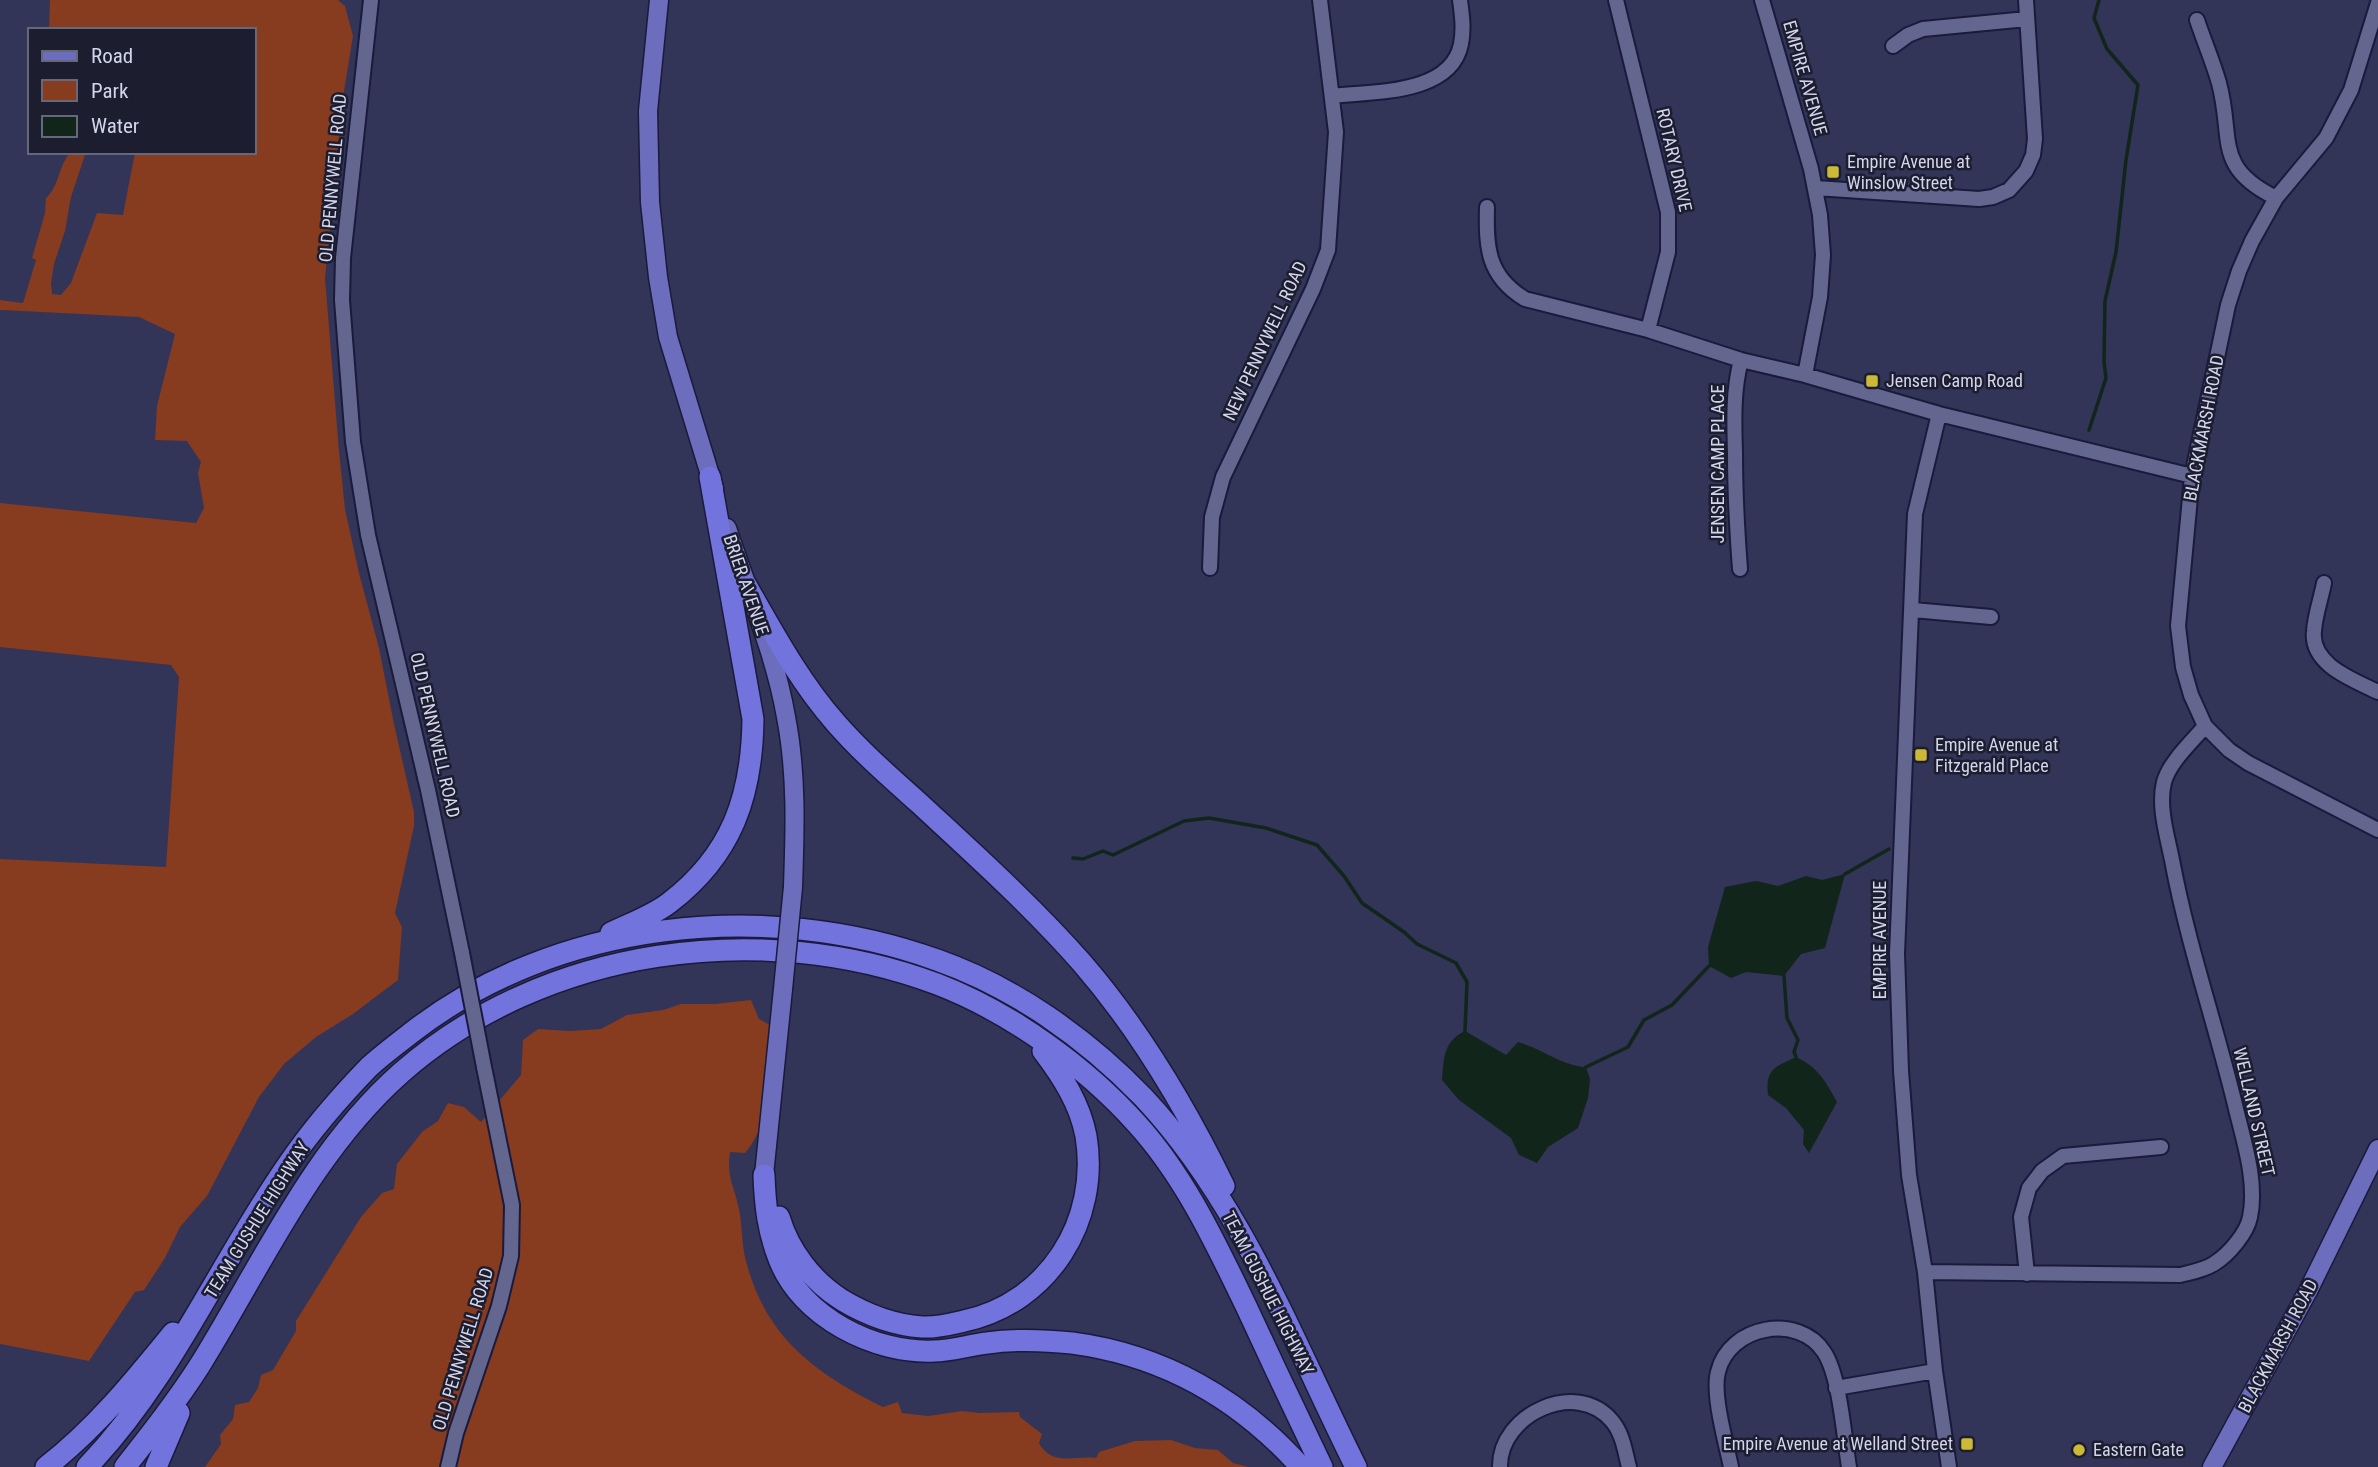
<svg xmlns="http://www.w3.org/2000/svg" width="2378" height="1467" font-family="'Roboto Condensed',sans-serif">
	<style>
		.green { fill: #873b1f }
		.water { fill: #11251b }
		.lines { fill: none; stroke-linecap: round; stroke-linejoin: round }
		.stream { stroke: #11251b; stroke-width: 3.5 }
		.minor-casing { stroke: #1a1a3c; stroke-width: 18 }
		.major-casing { stroke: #1a1a3c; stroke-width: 21 }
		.highway-casing { stroke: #1a1a3c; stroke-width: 24 }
		.minor { stroke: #63678f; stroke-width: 14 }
		.major { stroke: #6c6ebd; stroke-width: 18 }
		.highway { stroke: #7273dc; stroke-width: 21 }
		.minor-bridge-casing { stroke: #1a1a3c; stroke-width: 18; stroke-linecap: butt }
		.major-bridge-casing { stroke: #1a1a3c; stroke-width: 21; stroke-linecap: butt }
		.minor-bridge { stroke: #63678f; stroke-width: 14 }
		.major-bridge { stroke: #6c6ebd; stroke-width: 18 }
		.poi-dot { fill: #cdb938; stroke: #1c1d2e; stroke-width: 2.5 }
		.labels { text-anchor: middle; stroke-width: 5; stroke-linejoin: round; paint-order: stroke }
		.street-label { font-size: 18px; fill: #d2d5ec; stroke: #1c1d2e }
		.poi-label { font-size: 18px; fill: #d2d5ec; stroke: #1c1d2e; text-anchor: start }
	</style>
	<rect width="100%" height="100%" fill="#323458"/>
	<path class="green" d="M 50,0 L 338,0 L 345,6 L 353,36 L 344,91 L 325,278 L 339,451 L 345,509 L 359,573 L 379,648 L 394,724 L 414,812 L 414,826 L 395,913 L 402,927 L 398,980 L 353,1014 L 316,1037 L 284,1064 L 259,1097 L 207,1196 L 180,1227 L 165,1258 L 144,1290 L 135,1292 L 89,1361 L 0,1344 L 0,859 L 166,867 L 179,677 L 171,665 L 0,647 L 0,503 L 196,523 L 204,508 L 198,473 L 201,462 L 187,441 L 155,440 L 157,406 L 175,334 L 139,317 L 2,310 L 0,310 L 0,300 L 23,303 L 36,260 L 32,258 L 45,213 L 46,198 C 60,186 58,165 71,152 L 86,152 L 71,197 L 65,231 L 54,264 L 51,283 L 52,294 L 61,295 L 71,283 L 97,213 L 123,215 L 135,152 L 254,152 L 254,30 L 49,30 Z
		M 751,1000 L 759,1019 L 770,1025 C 772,1068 774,1118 745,1153 L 730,1152 C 726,1180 736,1188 740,1214 C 742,1229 742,1246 746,1261 C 766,1338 815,1373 883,1407 L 898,1402 L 902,1413 L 928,1416 L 962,1411 L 980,1413 L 1019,1412 L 1020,1417 L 1042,1434 L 1039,1443 C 1052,1467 1075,1455 1096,1458 L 1099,1452 L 1135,1441 L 1171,1440 L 1195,1448 L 1218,1450 L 1233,1463 L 1249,1467 L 205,1467 L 221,1444 L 220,1435 L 233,1419 L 235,1405 L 249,1402 L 258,1388 L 261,1375 L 273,1370 L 296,1331 L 296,1321 L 361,1217 L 382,1193 L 394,1189 L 397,1164 L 422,1132 L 438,1121 L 448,1103 L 464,1107 L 481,1122 L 521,1075 L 523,1040 L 538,1029 L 570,1031 L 601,1029 L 627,1015 L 663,1010 L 681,1004 L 715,1004 Z"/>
	<path class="water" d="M 1845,874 L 1825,948 L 1801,954 L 1784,976 L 1746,972 L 1731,978 L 1709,966 L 1708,947 L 1725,887 L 1756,881 L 1778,886 L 1806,876 L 1822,880 Z
		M 1465,1031 L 1506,1055 L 1518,1042 C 1543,1049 1560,1065 1586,1067 L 1590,1079 L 1588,1098 L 1578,1128 L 1548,1147 L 1537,1163 L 1519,1155 L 1511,1138 L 1459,1100 L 1442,1080 C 1444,1058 1443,1042 1465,1031 Z
		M 1796,1057 C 1818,1067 1826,1082 1837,1102 L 1809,1153 L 1803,1144 L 1804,1130 L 1786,1108 L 1768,1095 C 1765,1069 1775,1067 1796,1057 Z"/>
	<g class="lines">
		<path class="stream" d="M 2089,430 L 2106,378 L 2104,362 L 2105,301 L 2116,252 L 2126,160 L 2138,85 L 2107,49 L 2094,18 L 2099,0
			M 1073,858 L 1083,859 L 1103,851 L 1113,855 L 1184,821 L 1209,818 L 1266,828 L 1317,845 L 1344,876 L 1362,903 L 1404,932 L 1417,944 L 1456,963 L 1467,982 L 1465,1031
			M 1845,874 L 1889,849
			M 1784,976 L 1787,1018 L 1798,1040 L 1794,1052 L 1796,1057
			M 1586,1067 L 1628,1047 L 1644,1020 L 1672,1005 L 1709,966"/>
		<g class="minor-casing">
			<path id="minor" d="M 371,0 L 343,258 L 342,300 L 353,442 L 368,535 L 428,790 L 462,953
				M 1616,0 L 1668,212 L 1668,252 L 1648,330
				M 1762,0 L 1811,169 L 1820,215 L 1823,255 L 1820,297 L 1805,375
				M 2378,3 L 2351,90 L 2326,138 L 2276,198 L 2252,241 L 2239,271 L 2228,305 L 2192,476 L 2178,626 L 2183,667 L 2191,695 L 2205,726 L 2229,750 L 2248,763 L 2378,830
				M 2197,20 C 2204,41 2213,62 2219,83 C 2234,139 2213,167 2276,198
				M 1893,46 L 1908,35 L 1923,29 L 2027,19
				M 1333,96 C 1373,91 1451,95 1461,44 C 1464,29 1462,15 1460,0
				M 1816,188 L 1979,199 L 1993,197 L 2009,190 L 2026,171 L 2033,155 L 2035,139 L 2026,0
				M 1487,207 C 1486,247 1487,276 1525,299 L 1648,330 L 1741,360 L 1805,375 L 1939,414 L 2192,476
				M 1939,414 L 1915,514 L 1897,954 L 1901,1071 L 1909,1175 L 1925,1272 L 1935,1371 L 1949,1467
				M 1210,568 L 1212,517 L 1223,477 L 1313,289 L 1328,250 L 1336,132 L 1320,0
				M 1740,569 C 1737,530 1735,492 1735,453 C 1734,421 1733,390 1741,360
				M 2324,583 C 2321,599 2315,615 2314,631 C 2310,665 2354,680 2378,692
				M 1913,610 L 1991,617
				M 1925,1272 L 2180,1275 C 2192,1272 2205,1270 2215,1263 C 2229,1254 2247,1233 2250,1217 C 2257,1184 2245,1145 2237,1113 C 2217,1028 2188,946 2172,860 C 2167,835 2158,807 2164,782 C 2170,761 2192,742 2205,726
				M 2027,1274 L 2021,1217 L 2029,1188 L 2042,1171 L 2063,1156 L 2161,1147
				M 1836,1388 L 1935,1371
				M 448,1467 L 456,1433 L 499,1306 L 511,1256 L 512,1205 L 484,1067
				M 1500,1467 C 1499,1415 1576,1378 1612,1421 C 1623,1434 1625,1452 1629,1467
				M 1731,1467 C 1726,1443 1712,1394 1718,1372 C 1729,1325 1799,1313 1824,1352 C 1840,1376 1844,1437 1849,1467"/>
		</g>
		<g class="major-casing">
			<path id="major" d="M 659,0 L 648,111 L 650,202 L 658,277 L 668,337 L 714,488
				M 727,528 C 747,590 775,652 786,717 C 797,774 795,830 793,887
				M 764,1175 L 783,989
				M 2212,1467 L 2308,1291 L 2378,1149"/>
		</g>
		<g class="highway-casing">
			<path id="highway" d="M 746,585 C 773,632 799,681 835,722 C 861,752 890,777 919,803 C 975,855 1032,906 1082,963 C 1140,1030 1185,1106 1224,1186
				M 611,933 C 629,924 652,916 669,903 C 732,855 752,796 753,719 L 710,477
				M 764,1175 C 765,1205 768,1231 779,1259 C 801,1317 875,1354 934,1351 C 952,1351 969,1345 987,1343 C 1015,1339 1044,1340 1072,1343 C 1163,1355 1240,1399 1301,1467
				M 779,1217 C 789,1251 812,1281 842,1300 C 867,1315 893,1325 922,1327 C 936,1328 951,1324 964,1321 C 1049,1303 1100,1220 1086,1136 C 1080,1104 1062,1076 1043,1051
				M 46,1467 C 95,1429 134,1381 173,1333
				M 87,1467 C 173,1377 219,1263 289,1163 C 313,1128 340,1097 369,1067 C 382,1055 397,1044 411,1033 C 556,920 765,898 937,960 C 1014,987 1086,1038 1143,1097 C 1241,1201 1293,1341 1356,1467
				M 125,1467 C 151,1434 177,1401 200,1365 C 262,1265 312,1151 402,1072 C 545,947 761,918 937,984 C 1010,1012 1085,1066 1137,1124 C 1185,1177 1215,1242 1246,1306 C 1271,1360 1296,1413 1322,1467
				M 156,1467 L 179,1413"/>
		</g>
		<use href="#minor" class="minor"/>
		<use href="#major" class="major"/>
		<use href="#highway" class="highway"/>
		<g class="minor-bridge-casing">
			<path id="minor-bridge" d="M 462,953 L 484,1067"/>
		</g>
		<g class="major-bridge-casing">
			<path id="major-bridge" d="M 783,989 L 793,887"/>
		</g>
		<use href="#minor-bridge" class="minor-bridge"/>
		<use href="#major-bridge" class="major-bridge"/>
	</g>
	<g class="poi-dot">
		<rect x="1826" y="165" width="14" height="14" rx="3.5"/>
		<rect x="1865" y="374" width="14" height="14" rx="3.5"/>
		<rect x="1914" y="748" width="14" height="14" rx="3.5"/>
		<rect x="1960" y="1437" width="14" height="14" rx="3.5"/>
		<circle cx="2079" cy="1450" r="7"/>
	</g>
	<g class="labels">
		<g class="street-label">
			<text transform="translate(1805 78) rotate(74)" y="6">EMPIRE AVENUE</text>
			<text transform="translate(1674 160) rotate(77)" y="6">ROTARY DRIVE</text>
			<text transform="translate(333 178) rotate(-85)" y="6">OLD PENNYWELL ROAD</text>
			<text transform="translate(1265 341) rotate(-65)" y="6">NEW PENNYWELL ROAD</text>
			<text transform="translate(2204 428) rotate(-79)" y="6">BLACKMARSH ROAD</text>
			<text transform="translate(1718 464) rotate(-90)" y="6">JENSEN CAMP PLACE</text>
			<text transform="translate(746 585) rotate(71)" y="6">BRIER AVENUE</text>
			<text transform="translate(435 735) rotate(77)" y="6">OLD PENNYWELL ROAD</text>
			<text transform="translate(1880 940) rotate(-90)" y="6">EMPIRE AVENUE</text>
			<text transform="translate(2254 1112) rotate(77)" y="6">WELLAND STREET</text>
			<text transform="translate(257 1220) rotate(-58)" y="6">TEAM GUSHUE HIGHWAY</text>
			<text transform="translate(1268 1293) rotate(63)" y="6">TEAM GUSHUE HIGHWAY</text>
			<text transform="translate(2278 1346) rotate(-62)" y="6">BLACKMARSH ROAD</text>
			<text transform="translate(463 1349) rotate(-73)" y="6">OLD PENNYWELL ROAD</text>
		</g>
		<g class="poi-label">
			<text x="1847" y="168">Empire Avenue at<tspan x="1847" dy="21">Winslow Street</tspan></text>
			<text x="1886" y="387">Jensen Camp Road</text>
			<text x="1935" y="751">Empire Avenue at<tspan x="1935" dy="21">Fitzgerald Place</tspan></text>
			<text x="1953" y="1450" text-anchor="end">Empire Avenue at Welland Street</text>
			<text x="2093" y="1456">Eastern Gate</text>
		</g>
	</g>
	<rect x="28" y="28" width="228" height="126" fill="#1c1d2e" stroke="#65677a" stroke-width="2"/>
	<rect x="42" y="51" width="35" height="10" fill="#6c6ebd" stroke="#65677a" stroke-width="2"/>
	<text x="91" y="63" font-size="21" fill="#d2d5ec">Road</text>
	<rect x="42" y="80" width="35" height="21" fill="#873b1f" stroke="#65677a" stroke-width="2"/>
	<text x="91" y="98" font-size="21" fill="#d2d5ec">Park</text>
	<rect x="42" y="116" width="35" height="21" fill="#11251b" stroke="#65677a" stroke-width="2"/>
	<text x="91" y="133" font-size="21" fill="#d2d5ec">Water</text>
</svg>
